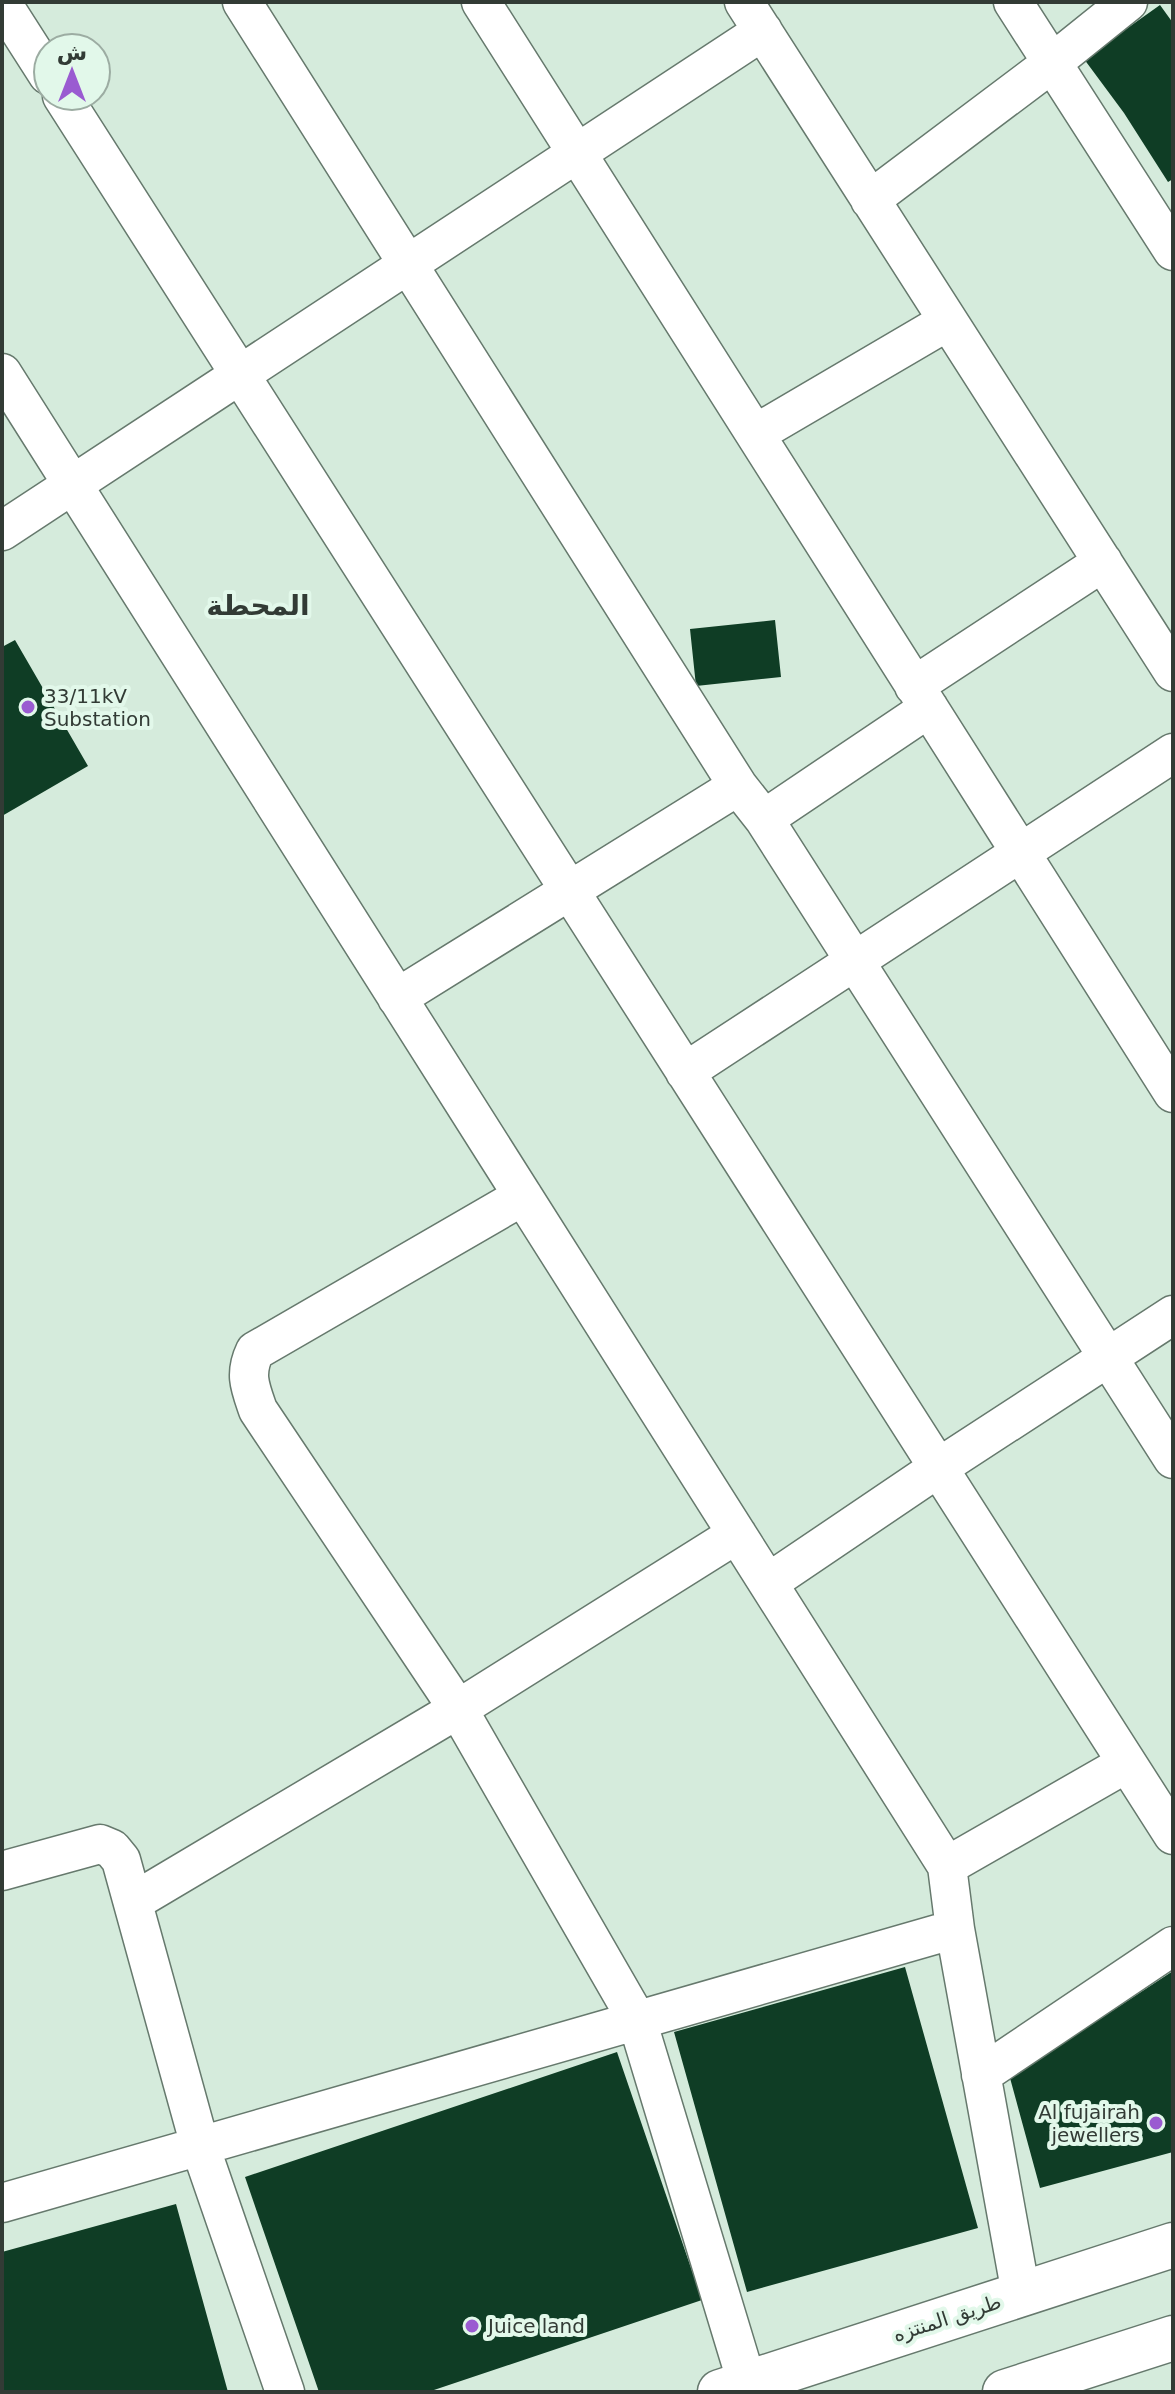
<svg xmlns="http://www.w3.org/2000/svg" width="1175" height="2394" font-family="'DejaVu Sans','Noto Sans Arabic',sans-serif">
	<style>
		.building { fill: #0f3d25 }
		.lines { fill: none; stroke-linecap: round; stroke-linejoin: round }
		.minor-casing { stroke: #66796d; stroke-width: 41 }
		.tertiary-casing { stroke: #66796d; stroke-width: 47 }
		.minor { stroke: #fff; stroke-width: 38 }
		.tertiary { stroke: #fff; stroke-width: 44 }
		.poi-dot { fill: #9a5bd1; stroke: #e2f8ea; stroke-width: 3 }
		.labels { text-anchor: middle; stroke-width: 8; stroke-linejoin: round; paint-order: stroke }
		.poi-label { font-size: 20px; fill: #323b35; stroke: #e2f8ea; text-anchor: start }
		.street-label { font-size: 20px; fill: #323b35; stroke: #e2f8ea }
		.district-label { font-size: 28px; font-weight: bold; fill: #323b35; stroke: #e2f8ea }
	</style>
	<rect width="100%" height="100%" fill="#d5ebdc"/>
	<path class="building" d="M 1160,5 L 1173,23 L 1173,179 L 1168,182 L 1124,113 L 1084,59 Z
		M 775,620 L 781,677 L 696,686 L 690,629 Z
		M 15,640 L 88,766 L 2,816 L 2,647 Z
		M 905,1967 L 978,2228 L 747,2292 L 674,2032 Z
		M 1173,1971 L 1173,2152 L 1040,2188 L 1010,2078 Z
		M 617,2052 L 702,2300 L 428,2392 L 319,2392 L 245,2177 Z
		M 176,2204 L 228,2392 L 2,2392 L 2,2252 Z"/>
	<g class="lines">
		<g class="minor-casing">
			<path id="minor" d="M 242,2 L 738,786 L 764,819 L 1173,1459
				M 481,2 L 1173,1093
				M 744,2 L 1173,672
				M 1013,2 L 1173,251
				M 2,3 L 48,75
				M 62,96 L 1173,1835
				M 870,200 L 1052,63 L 1128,2
				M 2,373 L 947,1866 L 955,1929 L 1021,2294
				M 755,434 L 948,321
				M 2,531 L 763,31
				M 914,686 L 1103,562
				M 764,819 L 929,708
				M 397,998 L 738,786
				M 685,1072 L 1173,753
				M 523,1196 L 255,1351 C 244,1374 250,1387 258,1410 L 458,1709 L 637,2020 L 747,2383
				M 768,1583 L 938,1468 L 1173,1315
				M 947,1866 L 1127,1763
				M 2,1871 L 100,1844 L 112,1849 L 121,1860 L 200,2146 L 285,2392
				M 133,1902 L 458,1709 L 737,1534
				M 981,2075 L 1173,1946
				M 2,2203 L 955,1929"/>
		</g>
		<g class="tertiary-casing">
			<path id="tertiary" d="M 720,2392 L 1173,2245
				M 1005,2392 L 1173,2338"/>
		</g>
		<use href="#minor" class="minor"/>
		<use href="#tertiary" class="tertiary"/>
	</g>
	<g class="poi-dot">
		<circle cx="28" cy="707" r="8"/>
		<circle cx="1156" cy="2123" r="8"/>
		<circle cx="472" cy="2326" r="8"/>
	</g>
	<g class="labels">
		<g class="poi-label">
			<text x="44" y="703">33/11kV<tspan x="44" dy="23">Substation</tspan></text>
			<text x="1140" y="2119" text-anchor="end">Al fujairah<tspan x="1140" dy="23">jewellers</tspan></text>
			<text x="488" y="2333">Juice land</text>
		</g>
		<g class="street-label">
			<text transform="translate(947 2318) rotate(-18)" y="7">طريق المنتزه</text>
		</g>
		<g class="district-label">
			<text x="258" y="615">المحطة</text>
		</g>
	</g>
	<rect width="1175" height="2394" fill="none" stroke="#323b35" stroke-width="8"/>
	<g transform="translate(72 72)"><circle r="38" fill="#e2f8ea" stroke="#9caca2" stroke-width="2"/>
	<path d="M0-6L14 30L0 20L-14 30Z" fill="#9a5bd1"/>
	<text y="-12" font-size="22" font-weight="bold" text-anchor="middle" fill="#323b35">ش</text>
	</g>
</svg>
